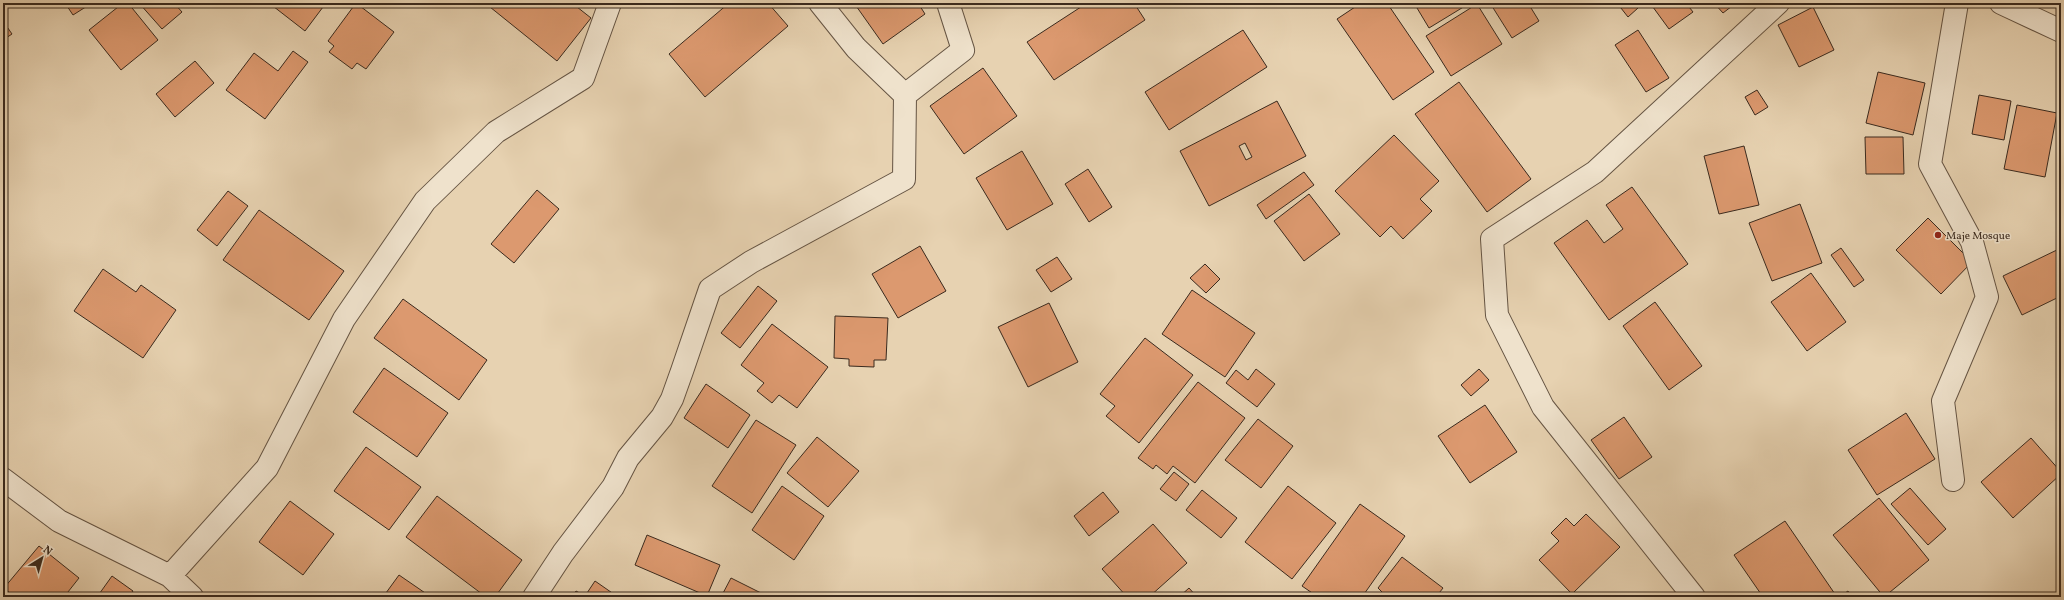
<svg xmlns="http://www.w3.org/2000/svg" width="2064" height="600" font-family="Vollkorn,serif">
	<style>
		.building { fill: #dc996f; stroke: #3a2a1e; fill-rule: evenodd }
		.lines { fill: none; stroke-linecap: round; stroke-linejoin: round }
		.street-casing { stroke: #655443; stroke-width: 24 }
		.street { stroke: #efe2cc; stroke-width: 22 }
		.poi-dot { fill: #8f2418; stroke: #efe2cc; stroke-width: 1.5 }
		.labels { text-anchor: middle; stroke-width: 3; stroke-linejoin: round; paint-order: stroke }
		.poi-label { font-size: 11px; fill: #3a2a1e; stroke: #efe2cc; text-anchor: start }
	</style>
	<rect width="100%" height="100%" fill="#e7d2b1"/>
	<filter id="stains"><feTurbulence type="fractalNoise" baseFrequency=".005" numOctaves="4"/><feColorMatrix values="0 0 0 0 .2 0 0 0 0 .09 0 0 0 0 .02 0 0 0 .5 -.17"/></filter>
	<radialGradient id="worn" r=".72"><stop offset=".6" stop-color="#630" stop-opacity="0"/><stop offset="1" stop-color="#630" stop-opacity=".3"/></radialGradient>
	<path class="building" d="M 65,3 L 92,3 L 73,15 Z
		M 123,3 L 128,3 L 158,40 L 121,70 L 89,30 Z
		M 139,3 L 174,3 L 182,12 L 162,29 Z
		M 269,3 L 326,3 L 305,31 Z
		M 356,3 L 394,32 L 366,69 L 357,63 L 352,69 L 329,52 L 334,46 L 328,41 Z
		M 485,3 L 572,3 L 591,18 L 557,61 Z
		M 729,3 L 768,3 L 788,26 L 705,97 L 669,54 Z
		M 854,3 L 918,3 L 925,14 L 883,44 Z
		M 1087,3 L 1134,3 L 1145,20 L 1054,80 L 1027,42 Z
		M 1361,3 L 1387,3 L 1434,72 L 1393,100 L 1337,19 Z
		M 1414,3 L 1470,3 L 1429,28 Z
		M 1490,3 L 1528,3 L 1539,21 L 1512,38 Z
		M 1617,3 L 1634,3 L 1638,8 L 1628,17 Z
		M 1650,3 L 1686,3 L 1693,12 L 1669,29 Z
		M 1714,3 L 1736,3 L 1723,13 Z
		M 1477,4 L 1502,44 L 1451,76 L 1426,36 Z
		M 1813,7 L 1834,50 L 1799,67 L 1778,25 Z
		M 3,21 L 12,34 L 3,40 Z
		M 1243,30 L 1267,67 L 1169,130 L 1145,92 Z
		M 1638,30 L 1669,78 L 1646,92 L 1615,45 Z
		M 293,51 L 308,62 L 265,119 L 226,90 L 254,53 L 278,71 Z
		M 195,61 L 214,83 L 175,117 L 156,94 Z
		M 983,68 L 1017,116 L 964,154 L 930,106 Z
		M 1878,72 L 1925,83 L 1913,135 L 1866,123 Z
		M 1459,82 L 1531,179 L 1487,212 L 1415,114 Z
		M 1757,90 L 1768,107 L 1755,115 L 1745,97 Z
		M 1979,95 L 2011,101 L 2004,140 L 1972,134 Z
		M 1277,101 L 1306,156 L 1209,206 L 1180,151 ZM 1245,143 L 1252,157 L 1246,160 L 1239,146 Z
		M 2017,105 L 2057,113 L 2045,177 L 2004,169 Z
		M 1394,135 L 1439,181 L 1420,199 L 1432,211 L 1403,239 L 1391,226 L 1380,237 L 1335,191 Z
		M 1865,137 L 1903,137 L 1904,174 L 1866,174 Z
		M 1744,146 L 1759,205 L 1719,214 L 1704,156 Z
		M 1022,151 L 1053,204 L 1007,230 L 976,178 Z
		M 1088,169 L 1112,207 L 1089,222 L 1065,184 Z
		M 1304,172 L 1314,185 L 1266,219 L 1257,205 Z
		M 1632,187 L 1688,264 L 1609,320 L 1554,243 L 1587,220 L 1604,243 L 1623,229 L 1606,205 Z
		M 537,190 L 559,209 L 514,263 L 491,244 Z
		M 228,191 L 248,206 L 217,246 L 197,230 Z
		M 1309,194 L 1340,234 L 1304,261 L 1274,221 Z
		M 1800,204 L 1822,263 L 1772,281 L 1749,223 Z
		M 259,210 L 344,271 L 309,320 L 223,260 Z
		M 1928,218 L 1972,262 L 1941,294 L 1896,250 Z
		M 920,246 L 946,291 L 898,318 L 872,274 Z
		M 1841,248 L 1864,280 L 1854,287 L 1831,255 Z
		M 2061,248 L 2061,296 L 2022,315 L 2003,276 Z
		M 1057,257 L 1072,279 L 1051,292 L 1036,270 Z
		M 1205,264 L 1220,279 L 1206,293 L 1190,278 Z
		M 103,269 L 136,292 L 141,285 L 176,310 L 143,358 L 74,311 Z
		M 1811,273 L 1846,322 L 1807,351 L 1771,302 Z
		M 758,286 L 777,301 L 740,348 L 721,333 Z
		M 1192,290 L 1255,333 L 1225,377 L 1162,334 Z
		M 403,299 L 487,360 L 459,400 L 374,338 Z
		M 1655,302 L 1702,366 L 1669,390 L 1623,326 Z
		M 1049,303 L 1078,362 L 1028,387 L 998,327 Z
		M 835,316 L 888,318 L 886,360 L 874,360 L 874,367 L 849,366 L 849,359 L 834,358 Z
		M 772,324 L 828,367 L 797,408 L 779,395 L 772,403 L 757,391 L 764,383 L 741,365 Z
		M 1145,338 L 1193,375 L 1139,443 L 1106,416 L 1115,406 L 1100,394 Z
		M 384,368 L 448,413 L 417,457 L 353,412 Z
		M 1256,369 L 1275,384 L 1257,407 L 1226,383 L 1236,370 L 1248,380 Z
		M 1479,369 L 1489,380 L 1471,396 L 1461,385 Z
		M 1198,382 L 1245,418 L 1195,483 L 1173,466 L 1167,474 L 1156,465 L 1153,469 L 1138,458 Z
		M 706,384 L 750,415 L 728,448 L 684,418 Z
		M 1485,405 L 1517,452 L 1470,483 L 1438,436 Z
		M 1906,413 L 1935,459 L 1877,495 L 1848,450 Z
		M 1624,417 L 1652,457 L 1619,479 L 1591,440 Z
		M 1258,419 L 1293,446 L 1261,488 L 1225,460 Z
		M 756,420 L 796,445 L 752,513 L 712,486 Z
		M 817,437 L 859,471 L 828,507 L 787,473 Z
		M 2031,438 L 2061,472 L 2061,474 L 2013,518 L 1981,482 Z
		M 366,447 L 421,487 L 389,530 L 334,491 Z
		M 1174,472 L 1189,484 L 1176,501 L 1160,489 Z
		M 782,486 L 824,516 L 794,560 L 752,530 Z
		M 1288,486 L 1336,523 L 1292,579 L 1245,542 Z
		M 1910,488 L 1946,529 L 1928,545 L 1891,504 Z
		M 1202,490 L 1237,518 L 1221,538 L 1186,510 Z
		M 1103,492 L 1119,512 L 1089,536 L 1074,516 Z
		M 437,496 L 522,560 L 495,597 L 486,597 L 406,537 Z
		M 1879,498 L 1929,560 L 1884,597 L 1833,535 Z
		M 290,501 L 334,534 L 303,575 L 259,542 Z
		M 1360,504 L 1405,536 L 1362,597 L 1318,597 L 1302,586 Z
		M 1586,514 L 1620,547 L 1572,594 L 1539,560 L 1559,541 L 1551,533 L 1566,518 L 1574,526 Z
		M 1785,521 L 1837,597 L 1763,597 L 1734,555 Z
		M 1153,524 L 1187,563 L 1149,597 L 1127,597 L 1102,569 Z
		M 647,535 L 720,565 L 707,596 L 635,565 Z
		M 39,546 L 79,578 L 64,597 L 15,597 L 4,588 Z
		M 1402,557 L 1443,588 L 1436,597 L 1379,597 L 1383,593 L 1378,588 Z
		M 399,575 L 431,597 L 383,597 Z
		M 112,576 L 133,591 L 129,597 L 97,597 Z
		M 731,578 L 769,597 L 721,597 Z
		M 595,581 L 618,597 L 572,597 L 576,591 L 585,596 Z
		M 1189,588 L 1197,597 L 1179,597 Z
		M 1848,591 L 1852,597 L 1839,597 Z"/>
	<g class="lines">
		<g class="street-casing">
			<path id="street" d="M 820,3 L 856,48 L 905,95 L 963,50 L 948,3
				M 2001,3 L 2061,31
				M 3,479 L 59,521 L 170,576 L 192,597
				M 1953,480 L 1943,401 L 1987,297 L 1972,242 L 1930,164 L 1957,3
				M 170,576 L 267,468 L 344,319 L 425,201 L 496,132 L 583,78 L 610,3
				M 534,597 L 563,553 L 613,487 L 628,458 L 662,417 L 672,399 L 682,371 L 710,289 L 751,262 L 904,179 L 905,95
				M 1694,597 L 1543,407 L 1497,315 L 1492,239 L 1595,172 L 1778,3"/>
		</g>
		<use href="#street" class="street"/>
	</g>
	<circle class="poi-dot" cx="1938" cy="235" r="4"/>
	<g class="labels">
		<g class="poi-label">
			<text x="1946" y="239">Maje Mosque</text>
		</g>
	</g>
	<rect width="2064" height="600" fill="none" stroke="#e7d2b1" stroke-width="16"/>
	<rect x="4" y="4" width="2056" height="592" fill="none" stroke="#3a2a1e" stroke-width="2"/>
	<rect x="8" y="8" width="2048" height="584" fill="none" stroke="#3a2a1e"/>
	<g transform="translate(42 558) rotate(37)" stroke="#efe2cc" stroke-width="3" paint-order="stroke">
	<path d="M0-3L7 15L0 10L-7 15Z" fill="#3a2a1e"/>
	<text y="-6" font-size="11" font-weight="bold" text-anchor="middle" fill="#3a2a1e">N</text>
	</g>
	<rect width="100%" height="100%" filter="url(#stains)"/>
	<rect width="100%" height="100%" fill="url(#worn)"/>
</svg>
